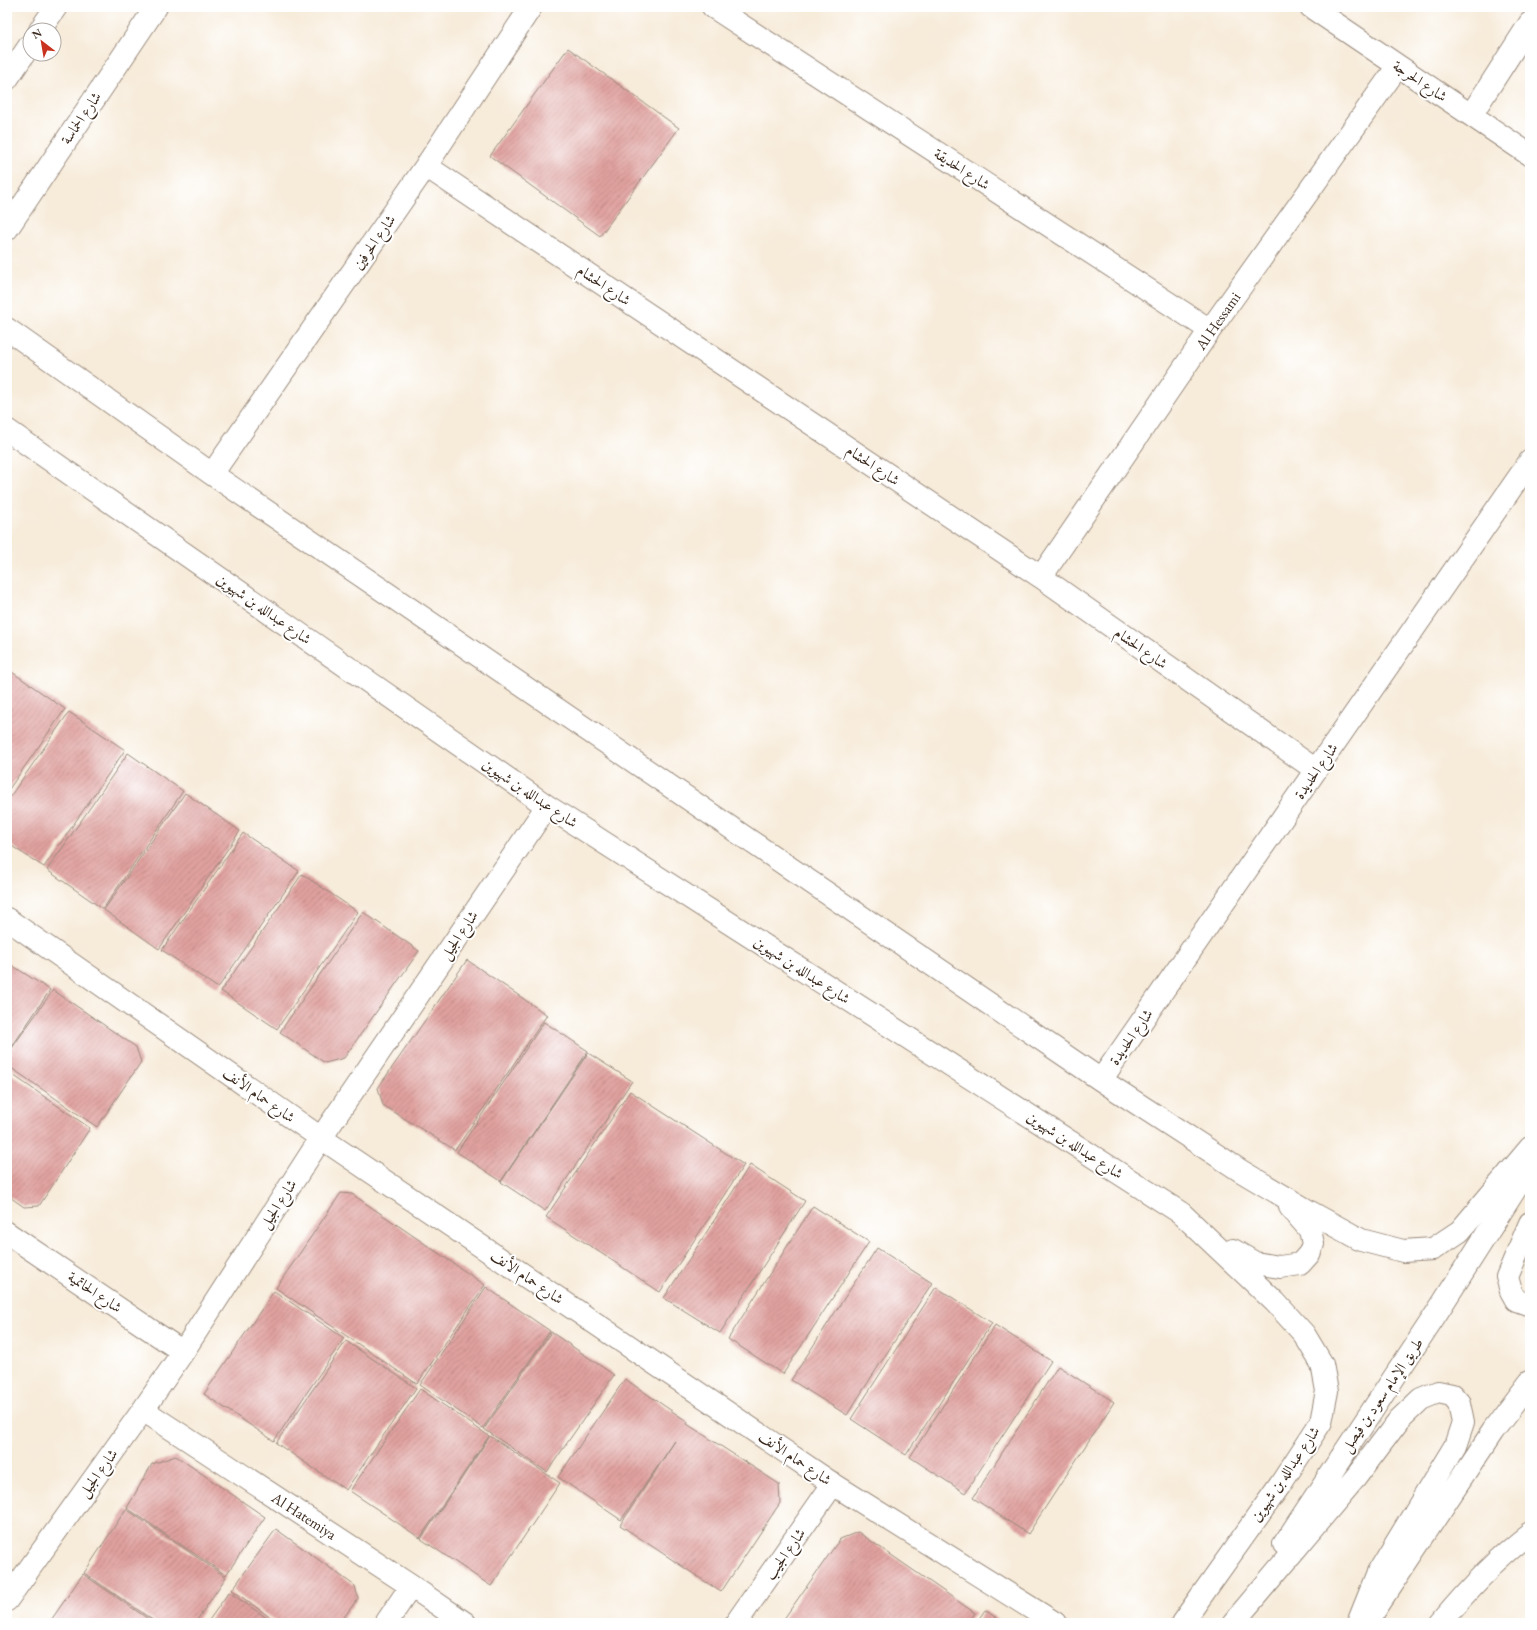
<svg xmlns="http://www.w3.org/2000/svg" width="1537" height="1630" font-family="'EB Garamond',Amiri,serif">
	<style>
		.building { fill: url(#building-hatch) }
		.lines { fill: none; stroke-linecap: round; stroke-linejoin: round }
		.minor-casing { stroke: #998a7c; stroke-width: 24 }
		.major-casing { stroke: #998a7c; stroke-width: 24 }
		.minor { stroke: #fff; stroke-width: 22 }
		.major { stroke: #fff; stroke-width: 22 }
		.labels { text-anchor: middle; stroke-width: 4; stroke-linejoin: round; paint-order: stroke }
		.street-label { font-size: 15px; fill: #3b2a1e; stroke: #fff }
	</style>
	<defs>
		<pattern id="building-hatch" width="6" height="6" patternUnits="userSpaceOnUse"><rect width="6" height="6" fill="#e0a19f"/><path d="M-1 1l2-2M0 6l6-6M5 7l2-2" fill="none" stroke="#b78381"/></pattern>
	</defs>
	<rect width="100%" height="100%" fill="#fff"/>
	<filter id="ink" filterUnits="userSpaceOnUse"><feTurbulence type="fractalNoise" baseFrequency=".025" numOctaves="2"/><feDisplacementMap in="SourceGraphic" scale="8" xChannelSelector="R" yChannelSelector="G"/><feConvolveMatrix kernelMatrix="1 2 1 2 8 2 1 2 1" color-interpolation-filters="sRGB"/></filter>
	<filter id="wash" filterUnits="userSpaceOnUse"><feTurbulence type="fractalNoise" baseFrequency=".012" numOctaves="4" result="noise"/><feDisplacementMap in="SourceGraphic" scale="16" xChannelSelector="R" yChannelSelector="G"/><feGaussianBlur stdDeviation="0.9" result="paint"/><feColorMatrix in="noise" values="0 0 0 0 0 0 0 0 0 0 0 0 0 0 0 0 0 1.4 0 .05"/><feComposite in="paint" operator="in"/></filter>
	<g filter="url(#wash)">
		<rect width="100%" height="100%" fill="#f7ebd9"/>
		<g id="blocks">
			<path class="building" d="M 568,48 L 679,128 L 600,236 L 490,156 Z
				M 9,670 L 65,709 L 7,792 L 7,673 Z
				M 69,712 L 125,750 L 44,867 L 7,843 L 7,801 Z
				M 128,753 L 183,791 L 103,909 L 47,870 Z
				M 185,793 L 240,831 L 159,949 L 104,910 Z
				M 243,833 L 299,871 L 218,988 L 162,950 Z
				M 302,874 L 358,912 L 277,1029 L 221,991 Z
				M 363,912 L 419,951 L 344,1058 L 325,1063 L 280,1032 Z
				M 467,960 L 547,1015 L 455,1150 L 383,1105 L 378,1088 Z
				M 7,962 L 50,990 L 7,1054 Z
				M 53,990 L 136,1047 L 141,1062 L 97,1127 L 7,1065 L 7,1055 Z
				M 544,1022 L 588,1051 L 501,1181 L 457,1152 Z
				M 588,1053 L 632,1081 L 545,1211 L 501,1182 Z
				M 7,1071 L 90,1128 L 39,1206 L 24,1207 L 7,1195 Z
				M 630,1091 L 744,1165 L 660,1292 L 546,1217 Z
				M 750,1165 L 805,1201 L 720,1333 L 664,1298 Z
				M 341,1193 L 352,1194 L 485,1285 L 417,1384 L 276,1288 Z
				M 813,1206 L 869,1242 L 783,1374 L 728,1339 Z
				M 877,1248 L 932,1283 L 847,1415 L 791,1380 Z
				M 486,1287 L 550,1331 L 483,1428 L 420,1385 Z
				M 936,1287 L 992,1323 L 906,1455 L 851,1419 Z
				M 274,1291 L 344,1338 L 274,1441 L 204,1394 Z
				M 995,1325 L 1051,1361 L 965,1493 L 910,1457 Z
				M 551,1332 L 614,1375 L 547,1472 L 484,1429 Z
				M 346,1341 L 416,1388 L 346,1490 L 276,1443 Z
				M 1058,1366 L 1114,1402 L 1028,1534 L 973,1498 Z
				M 625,1379 L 688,1422 L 687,1424 L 779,1484 L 780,1503 L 721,1592 L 620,1525 L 675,1441 L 621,1520 L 558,1477 Z
				M 420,1389 L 489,1436 L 420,1538 L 350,1491 Z
				M 490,1436 L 560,1483 L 491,1586 L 421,1539 Z
				M 176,1456 L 265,1517 L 226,1575 L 127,1508 L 152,1464 Z
				M 126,1509 L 226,1577 L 195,1623 L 157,1623 L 84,1573 Z
				M 276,1529 L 355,1586 L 358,1598 L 340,1623 L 278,1623 L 232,1590 Z
				M 858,1532 L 975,1613 L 968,1623 L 781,1623 L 840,1539 Z
				M 83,1574 L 154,1623 L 49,1623 Z
				M 229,1592 L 274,1623 L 207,1623 Z
				M 985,1610 L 1004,1623 L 976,1623 Z"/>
		</g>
	</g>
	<g filter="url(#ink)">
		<use href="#blocks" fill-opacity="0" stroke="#998a7c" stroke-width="1"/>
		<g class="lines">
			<g class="minor-casing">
				<path id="minor" d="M 713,7 L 1210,330
					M 1311,7 L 1530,155
					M 40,30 L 56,7
					M 7,79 L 30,45
					M 1471,115 L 1530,23
					M 426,166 L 1041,577 L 1316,770
					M 7,229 L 156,7
					M 7,329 L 212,474 L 1101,1080 L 1241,1171 L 1310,1212 L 1361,1240 L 1403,1251 L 1433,1249 L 1460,1231 L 1530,1148
					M 7,430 L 547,806 L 1181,1213 L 1275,1302 L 1304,1334 L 1322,1364 L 1327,1391 L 1321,1422 L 1280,1485 L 1182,1623
					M 212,474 L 426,166 L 531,7
					M 1041,577 L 1210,330 L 1398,66
					M 7,919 L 321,1138 L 833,1484 L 1055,1623
					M 1101,1080 L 1530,461
					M 7,1233 L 183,1352
					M 1233,1250 L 1255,1263 L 1280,1267 L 1300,1264 L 1309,1254 L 1313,1244 L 1310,1230 L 1290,1207
					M 143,1410 L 411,1586 L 465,1623
					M 7,1600 L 143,1410 L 183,1352 L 321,1138 L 547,806
					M 386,1623 L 411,1586
					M 736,1623 L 833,1484
					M 1440,1623 C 1467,1590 1496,1559 1530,1533"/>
			</g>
			<g class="major-casing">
				<path id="major" d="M 1530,1223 L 1507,1277 L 1511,1291 L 1516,1300 L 1530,1305
					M 1284,1544 L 1436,1314 L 1530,1166
					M 1371,1615 L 1493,1431 L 1530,1382
					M 1233,1623 L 1356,1477 L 1399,1420 L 1421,1399 L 1438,1392 L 1452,1395 L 1459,1403 L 1463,1422 L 1455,1446 L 1378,1573 L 1358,1623"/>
			</g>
			<use href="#minor" class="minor"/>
			<use href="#major" class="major"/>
		</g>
	</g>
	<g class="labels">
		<g class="street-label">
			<text transform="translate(1420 81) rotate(34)" y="5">شارع الحرجة</text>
			<text transform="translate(81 118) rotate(-56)" y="5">شارع الحماسة</text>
			<text transform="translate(962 169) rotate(33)" y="5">شارع الحديقة</text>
			<text transform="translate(374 242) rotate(-55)" y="5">شارع الحرفين</text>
			<text transform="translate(604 285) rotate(34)" y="5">شارع الحشام</text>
			<text transform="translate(1218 321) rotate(-55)" y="5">Al Hessami</text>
			<text transform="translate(873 465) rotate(34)" y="5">شارع الحشام</text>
			<text transform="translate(264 609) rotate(35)" y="5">شارع عبدالله بن شهيوين</text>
			<text transform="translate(1141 648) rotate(35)" y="5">شارع الحشام</text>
			<text transform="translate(1316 771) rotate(-55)" y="5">شارع الحديدة</text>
			<text transform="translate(530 793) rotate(34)" y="5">شارع عبدالله بن شهيوين</text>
			<text transform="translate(459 935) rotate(-56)" y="5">شارع الجيل</text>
			<text transform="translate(802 970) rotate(33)" y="5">شارع عبدالله بن شهيوين</text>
			<text transform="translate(1131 1037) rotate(-55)" y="5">شارع الحديدة</text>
			<text transform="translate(259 1095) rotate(35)" y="5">شارع حمام الأنف</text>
			<text transform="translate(1075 1145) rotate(33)" y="5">شارع عبدالله بن شهيوين</text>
			<text transform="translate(278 1204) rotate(-57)" y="5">شارع الجيل</text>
			<text transform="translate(527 1277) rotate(34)" y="5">شارع حمام الأنف</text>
			<text transform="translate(95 1292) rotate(34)" y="5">شارع الحاتمية</text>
			<text transform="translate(1382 1395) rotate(-56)" y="5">طريق الإمام سعود بن فيصل</text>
			<text transform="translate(795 1458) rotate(34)" y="5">شارع حمام الأنف</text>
			<text transform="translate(98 1473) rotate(-54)" y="5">شارع الجيل</text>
			<text transform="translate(1285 1474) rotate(-56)" y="5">شارع عبدالله بن شهيوين</text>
			<text transform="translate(304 1516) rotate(33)" y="5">Al Hatemiya</text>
			<text transform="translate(785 1554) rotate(-55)" y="5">شارع الجيب</text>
		</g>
	</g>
	<rect width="1537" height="1630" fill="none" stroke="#fff" stroke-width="24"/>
	<g transform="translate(42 42) rotate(329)"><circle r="19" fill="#ffffff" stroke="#b1aaa5"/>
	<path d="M0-3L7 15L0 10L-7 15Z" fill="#c8321e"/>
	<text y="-6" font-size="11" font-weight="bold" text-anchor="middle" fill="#3b2a1e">N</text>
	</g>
</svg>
